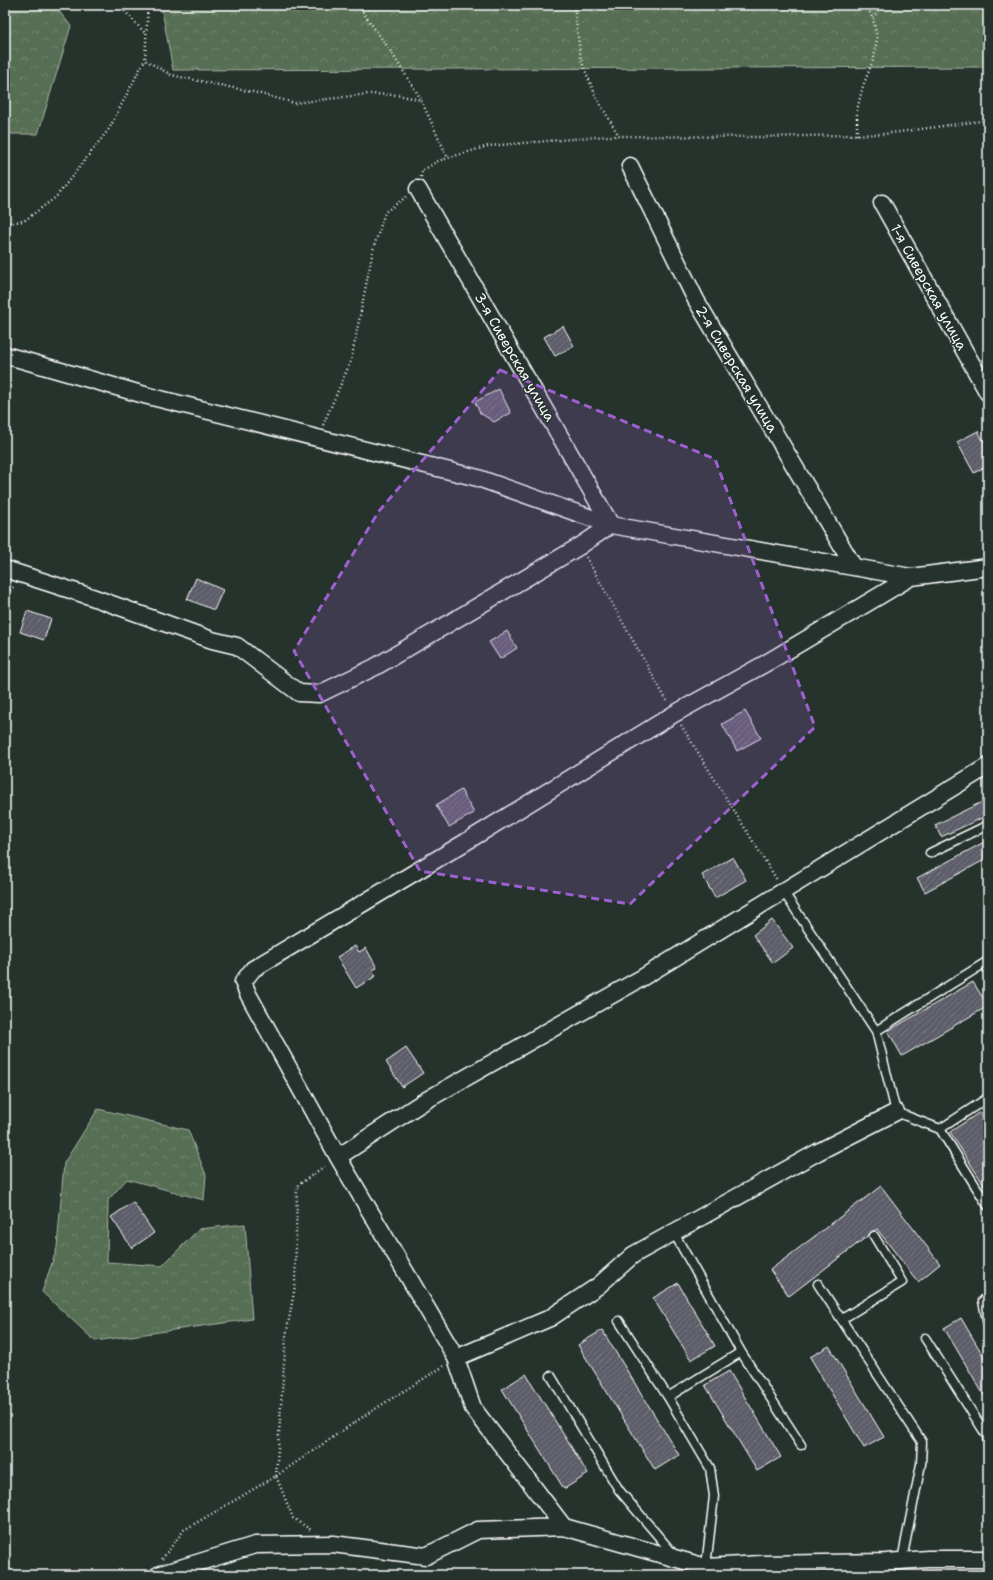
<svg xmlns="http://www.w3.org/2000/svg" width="993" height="1580" font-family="'Shantell Sans',sans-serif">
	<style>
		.forest { fill: url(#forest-crowns); stroke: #aab6a9 }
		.building { fill: url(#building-hatch); stroke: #fff }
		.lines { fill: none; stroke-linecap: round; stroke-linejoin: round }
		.service-casing { stroke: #fff; stroke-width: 11 }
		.minor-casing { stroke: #fff; stroke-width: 19 }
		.path { stroke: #fff; stroke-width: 2.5; stroke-dasharray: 1 3; stroke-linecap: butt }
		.service { stroke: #26332d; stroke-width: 8 }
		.minor { stroke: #26332d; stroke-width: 16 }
		.marked { fill: #9c61cf; fill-opacity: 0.2; stroke: #9c61cf; stroke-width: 3; stroke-dasharray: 8 5; stroke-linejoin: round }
		.labels { text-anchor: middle; stroke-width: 3; stroke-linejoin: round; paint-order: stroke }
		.street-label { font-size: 14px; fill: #fff; stroke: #26332d }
	</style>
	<defs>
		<pattern id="forest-crowns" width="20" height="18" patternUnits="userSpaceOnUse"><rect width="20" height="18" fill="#566e53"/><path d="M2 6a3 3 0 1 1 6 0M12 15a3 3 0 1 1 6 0" fill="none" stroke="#6f846d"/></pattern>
		<pattern id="building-hatch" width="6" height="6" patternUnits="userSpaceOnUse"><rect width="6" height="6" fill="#5d5d6a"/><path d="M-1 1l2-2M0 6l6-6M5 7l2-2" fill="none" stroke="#757580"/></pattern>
	</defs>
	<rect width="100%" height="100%" fill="#26332d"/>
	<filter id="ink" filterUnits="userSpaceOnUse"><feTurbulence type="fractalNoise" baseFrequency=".025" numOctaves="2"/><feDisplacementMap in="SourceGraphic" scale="8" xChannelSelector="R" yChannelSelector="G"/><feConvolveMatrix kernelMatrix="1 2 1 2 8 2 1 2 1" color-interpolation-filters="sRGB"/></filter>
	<g filter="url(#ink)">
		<path class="forest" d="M 5,5 L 54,5 L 71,26 L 38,134 L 5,134 Z
			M 161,5 L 875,5 L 875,6 L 876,5 L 988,5 L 988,67 L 173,70 Z
			M 98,1109 L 188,1130 L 206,1175 L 204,1200 L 127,1179 L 108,1200 L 107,1262 L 162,1266 L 199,1229 L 245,1224 L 252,1319 L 95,1341 L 42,1292 L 57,1248 L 64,1163 Z"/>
		<path class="building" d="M 563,326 L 574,346 L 555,356 L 544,337 Z
			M 499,389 L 511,413 L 494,422 L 480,413 L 475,402 Z
			M 978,431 L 988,449 L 988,465 L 974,473 L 957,442 Z
			M 196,578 L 223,590 L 214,610 L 187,599 Z
			M 27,611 L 51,619 L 44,640 L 20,632 Z
			M 507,631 L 517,648 L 500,659 L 489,642 Z
			M 745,711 L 761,738 L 737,751 L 722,724 Z
			M 461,790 L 474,813 L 449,827 L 436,805 Z
			M 988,799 L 988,815 L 941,837 L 935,825 Z
			M 988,840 L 988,858 L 925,892 L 917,878 Z
			M 733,857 L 746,880 L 715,898 L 702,875 Z
			M 772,920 L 793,948 L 773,963 L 753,935 Z
			M 355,946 L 359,952 L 366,948 L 377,968 L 372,970 L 376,976 L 356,988 L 337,957 Z
			M 973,982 L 988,1006 L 902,1056 L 888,1031 Z
			M 406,1048 L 423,1073 L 402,1087 L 386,1062 Z
			M 980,1112 L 988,1124 L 988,1191 L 950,1132 Z
			M 881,1186 L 940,1264 L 918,1282 L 877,1229 L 871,1232 L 869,1235 L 789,1296 L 770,1270 Z
			M 133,1202 L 154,1233 L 132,1248 L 111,1217 Z
			M 678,1283 L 715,1346 L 691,1360 L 653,1298 Z
			M 961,1318 L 988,1364 L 988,1402 L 944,1328 Z
			M 602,1330 L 679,1455 L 655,1470 L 578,1345 Z
			M 829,1346 L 884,1437 L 864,1448 L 810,1357 Z
			M 729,1371 L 781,1457 L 757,1471 L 705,1385 Z
			M 526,1374 L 588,1474 L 564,1489 L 502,1389 Z"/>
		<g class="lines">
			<g class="service-casing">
				<path id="service" d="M 930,853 L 988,825
					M 783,891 L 876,1031
					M 988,961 L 876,1031 L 896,1112 L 940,1129 L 986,1099 L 988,1102
					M 940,1129 L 988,1206
					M 674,1233 L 741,1352 L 801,1445
					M 818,1284 L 922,1442 L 921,1464 L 902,1560
					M 988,1295 L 983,1301 L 988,1325
					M 842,1319 L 902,1282 L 874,1236
					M 619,1321 L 668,1397 L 710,1468 L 714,1496 L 706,1567
					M 925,1338 L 987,1436 L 988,1443
					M 551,1376 L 619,1490 L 676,1557
					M 668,1397 L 741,1352"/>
			</g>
			<g class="minor-casing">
				<path id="minor" d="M 630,166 L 696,300 L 854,567
					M 418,189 L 611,525
					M 882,203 L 988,393
					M 5,355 L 148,396 L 478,478 L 611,525 L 911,577 L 988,567
					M 5,569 L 92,597 L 212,640 L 237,646 L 299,693 L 319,694 L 375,667 L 580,546 L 611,525
					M 338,1157 L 423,1102 L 640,979 L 988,766
					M 456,1358 L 550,1318 L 598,1286 L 633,1255 L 818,1152 L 896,1112
					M 564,1527 L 473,1408 L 456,1358 L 338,1157 L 248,994 L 243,982 L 253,969 L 464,843 L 674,714 L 768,662 L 911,577
					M 158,1575 L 255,1545 L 333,1544 L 426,1556 L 478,1530 L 564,1527 L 706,1567
					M 707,1575 L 706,1567 L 761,1564 L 886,1562 L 928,1559 L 988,1559"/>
			</g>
			<path class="path" d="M 119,5 L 146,34
				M 148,5 L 145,60 L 171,75 L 253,92 L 295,103 L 368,94 L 398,95 L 421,100 L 448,158
				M 358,5 L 391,52 L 421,99
				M 574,5 L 581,60 L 596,97 L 619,136
				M 866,5 L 873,19 L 881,5
				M 982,5 L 988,9
				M 857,135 L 857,110 L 863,86 L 874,58 L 877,38 L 873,19
				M 421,177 L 422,171 L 438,161 L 488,146 L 608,136 L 764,137 L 884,134 L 988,120
				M 5,223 L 24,221 L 56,197 L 109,129 L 145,59
				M 323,425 L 351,361 L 373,250 L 385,212 L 406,197
				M 586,557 L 667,701
				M 5,597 L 13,587
				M 681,725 L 777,880
				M 276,1476 L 286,1336 L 295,1286 L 297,1186 L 326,1165
				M 276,1476 L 367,1414 L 444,1366
				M 162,1559 L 184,1530 L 276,1476 L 293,1518 L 311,1530"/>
			<use href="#service" class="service"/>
			<use href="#minor" class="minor"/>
		</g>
	</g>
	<path class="marked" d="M 500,370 L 715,459 L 815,727 L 630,904 L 420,871 L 294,651 L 379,511 Z"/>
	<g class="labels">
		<g class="street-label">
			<text transform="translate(929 287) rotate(61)" y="5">1-я Сиверская улица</text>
			<text transform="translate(515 357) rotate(60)" y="5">3-я Сиверская улица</text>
			<text transform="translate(737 369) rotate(59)" y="5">2-я Сиверская улица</text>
		</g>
	</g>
	<rect width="993" height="1580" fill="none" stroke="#26332d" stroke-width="20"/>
	<rect x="10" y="10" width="973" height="1560" fill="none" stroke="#fff" stroke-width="1.5" filter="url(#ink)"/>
</svg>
